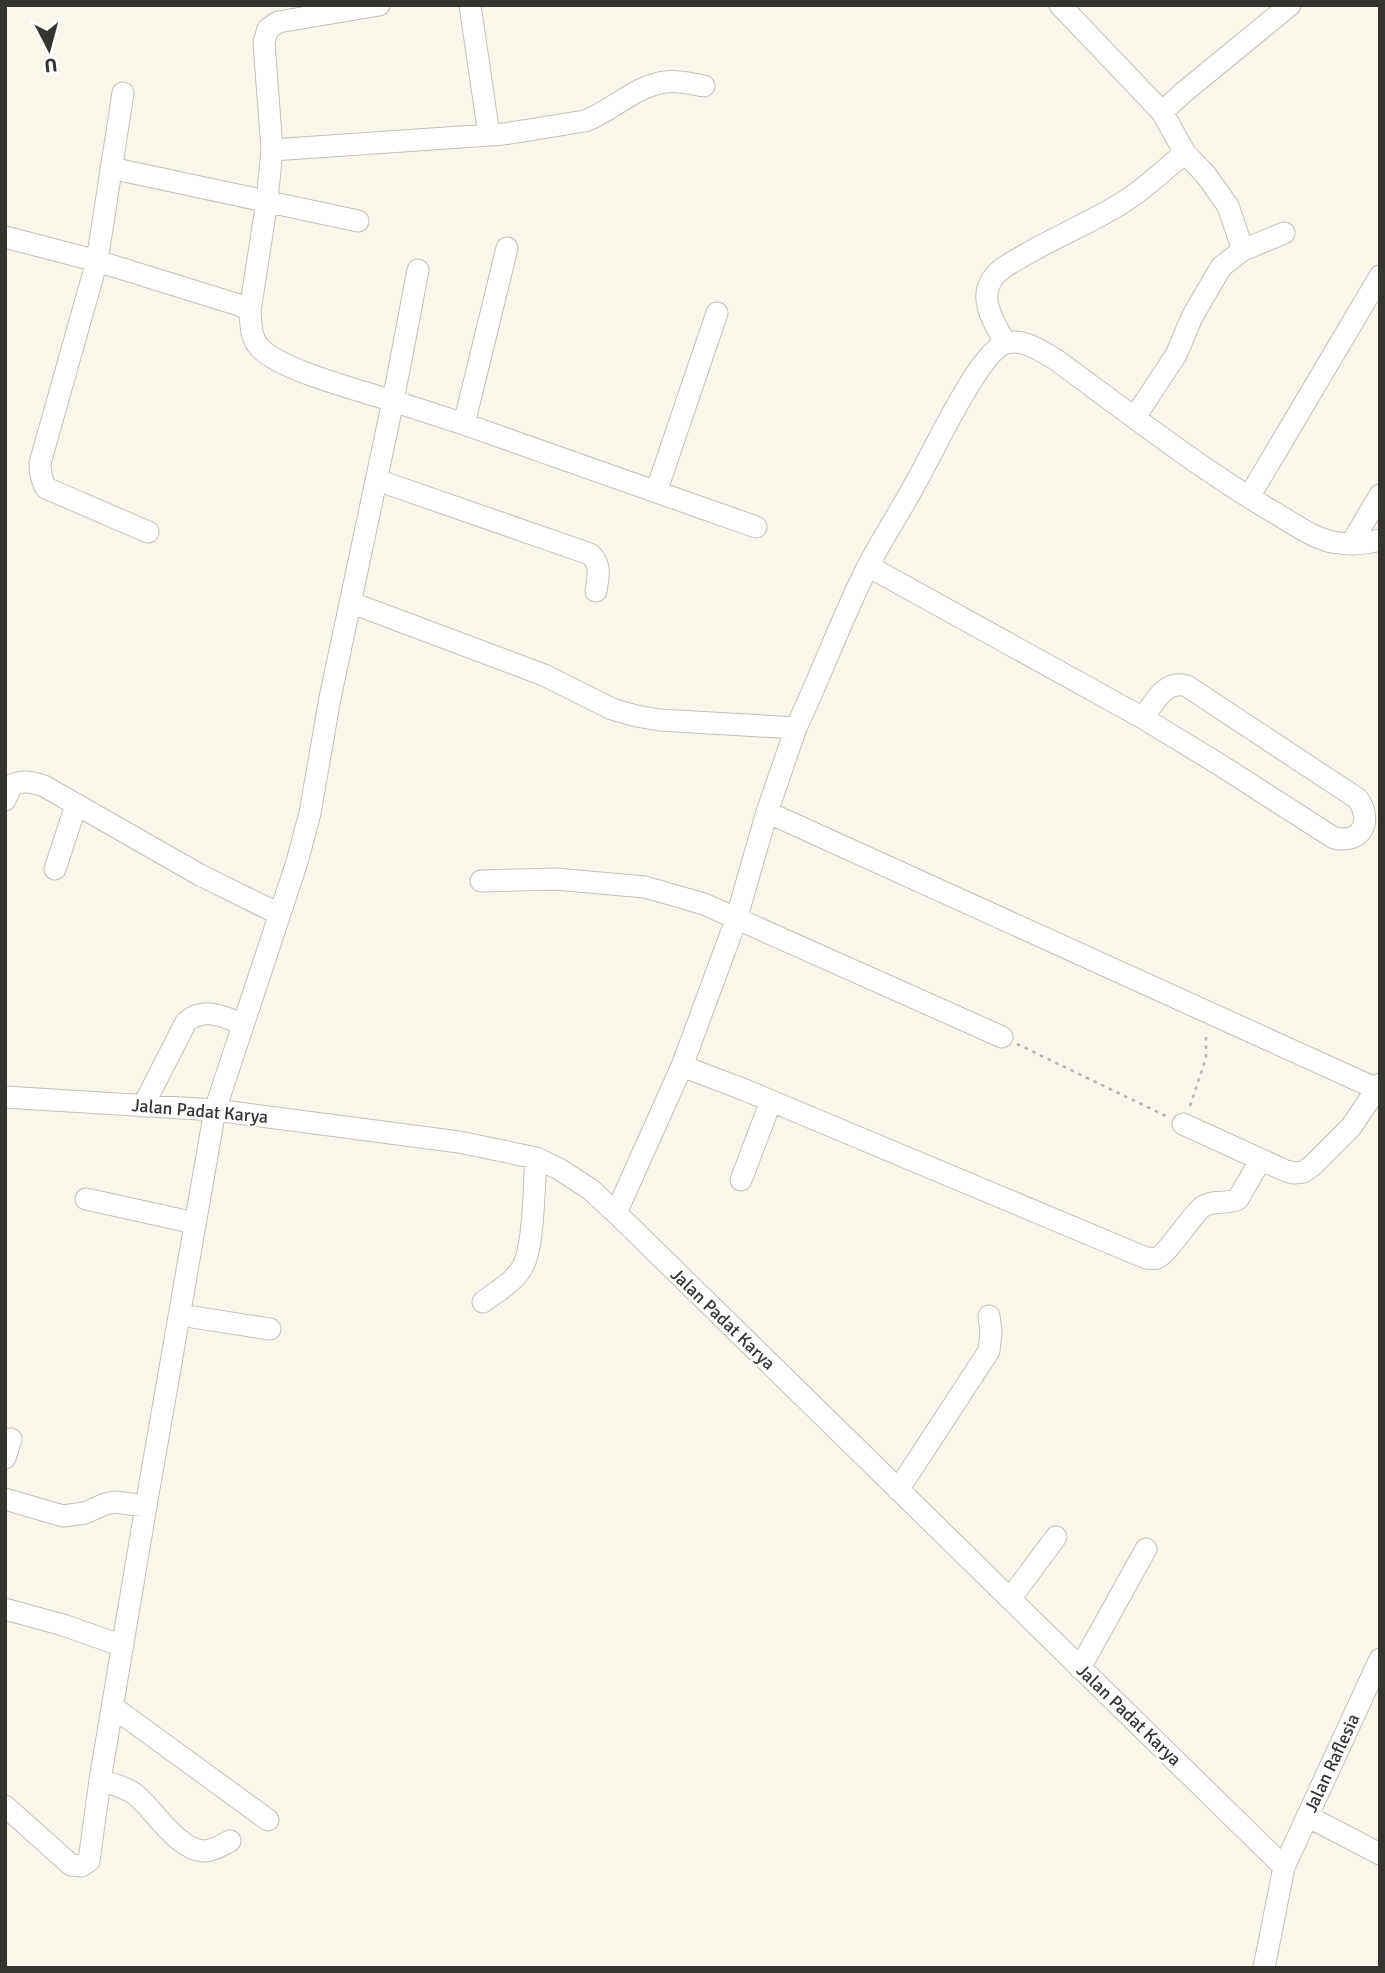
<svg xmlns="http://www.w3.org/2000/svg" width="1385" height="1973" font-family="Signika,sans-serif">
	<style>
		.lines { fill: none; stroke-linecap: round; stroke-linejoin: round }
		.minor-casing { stroke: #c3c0b6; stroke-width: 23 }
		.path { stroke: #b7b4ac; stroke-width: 2.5; stroke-dasharray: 3.5 5; stroke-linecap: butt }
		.minor { stroke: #fff; stroke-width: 21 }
		.labels { text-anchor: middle; stroke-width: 5; stroke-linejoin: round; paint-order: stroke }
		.street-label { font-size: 18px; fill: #353430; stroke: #fff }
	</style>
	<rect width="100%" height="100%" fill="#f9f6ec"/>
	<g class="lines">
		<g class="minor-casing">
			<path id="minor" d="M 470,5 L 489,135
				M 1060,5 L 1162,112
				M 123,93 L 97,261 L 40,463 C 40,473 41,480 46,488 L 148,532
				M 272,150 L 264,42 L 268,29 L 278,22 L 379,5
				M 1185,153 L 1206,175 L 1228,206 L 1243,250
				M 111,168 L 358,221
				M 5,237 L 97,261 L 239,305 L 250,311 C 251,324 250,336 259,347 C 279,370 362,391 393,401 L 330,698 L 310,813 L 297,862 L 215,1110 L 146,1506 L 100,1780 L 89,1861 L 81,1866 L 71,1865 L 5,1806
				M 418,270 L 393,401 L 464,424 L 756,527
				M 250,311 L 267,201 L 272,150 L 504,134 L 585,121 C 612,111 635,86 665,82 C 678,80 692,84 704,86
				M 1005,343 C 996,325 980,303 990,283 C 996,270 1011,263 1023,256 C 1055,237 1090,223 1122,203 C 1145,189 1165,169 1185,153 L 1162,112 L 1184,92 L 1290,5
				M 1135,417 L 1176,355 L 1192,317 L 1221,267 L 1243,250 L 1284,233
				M 464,424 L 507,248
				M 377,480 L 590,554 C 602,565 598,576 596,591
				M 656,492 L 717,313
				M 1249,497 L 1380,276
				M 1351,544 L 1380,495
				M 868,566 L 1143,718 L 1217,763 L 1334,838 C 1362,844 1373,821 1358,799 L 1187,686 C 1165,679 1154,703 1143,718
				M 352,603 L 544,675 L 612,709 L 636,716 L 660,720 L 796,728 C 821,675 841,620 867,568 C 882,539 900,512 915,484 C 931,457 979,351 1006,343 C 1023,338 1041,351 1055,359 C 1126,411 1195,465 1270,510 C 1290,521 1310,537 1332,542 C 1347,545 1365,544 1380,540
				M 5,800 L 12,785 C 24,780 32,782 44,786 L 200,875 L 279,914
				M 767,812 L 1377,1089
				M 55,869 L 76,805
				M 481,881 L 555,879 L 645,887 L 704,904 L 1002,1037
				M 682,1066 L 745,1090 L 1146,1258 C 1150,1258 1153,1259 1157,1258 C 1167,1254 1191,1217 1201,1208 C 1211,1199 1227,1205 1238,1199 L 1260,1161
				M 5,1097 L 215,1110 L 459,1142 L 536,1158 L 559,1169 L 590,1189 L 616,1213 L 1284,1867
				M 143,1106 L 186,1022 C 205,1006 223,1017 243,1024
				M 1183,1124 L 1286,1171 L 1294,1173 L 1303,1172 L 1312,1166 L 1351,1127 L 1380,1084
				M 741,1180 L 771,1101
				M 86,1199 L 195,1223
				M 616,1213 L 682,1066 L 736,920 L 767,812 L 796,728
				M 483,1302 C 496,1292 516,1281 523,1266 C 534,1246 534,1184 536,1158
				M 180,1315 L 270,1329
				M 5,1458 L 11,1439
				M 898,1490 L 989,1351 L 991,1332 L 989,1316
				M 5,1499 L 63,1516 L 85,1513 L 105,1504 L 115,1502 L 146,1506
				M 1010,1599 L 1056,1537
				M 5,1609 L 63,1625 L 123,1646
				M 1080,1668 L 1146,1549
				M 113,1707 L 268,1820
				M 100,1780 C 112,1784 126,1787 136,1795 C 155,1811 178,1850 204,1851 C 213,1851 222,1845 230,1841
				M 1307,1816 L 1380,1854
				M 1264,1968 L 1284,1867 L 1380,1659"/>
		</g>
		<path class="path" d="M 1017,1044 L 1166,1116
			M 1190,1106 L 1206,1058 L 1206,1032"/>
		<use href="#minor" class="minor"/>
	</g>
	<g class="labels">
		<g class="street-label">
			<text transform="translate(200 1111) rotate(5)" y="6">Jalan Padat Karya</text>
			<text transform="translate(723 1319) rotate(44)" y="6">Jalan Padat Karya</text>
			<text transform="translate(1129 1715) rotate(44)" y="6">Jalan Padat Karya</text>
			<text transform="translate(1332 1763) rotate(-65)" y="6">Jalan Raflesia</text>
		</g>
	</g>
	<rect width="1385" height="1973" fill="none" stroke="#353430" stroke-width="14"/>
	<g transform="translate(49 49) rotate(174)" stroke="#ffffff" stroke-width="5" paint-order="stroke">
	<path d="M0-5L12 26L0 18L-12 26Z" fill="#353430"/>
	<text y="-10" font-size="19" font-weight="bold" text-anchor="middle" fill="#353430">U</text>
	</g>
</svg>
